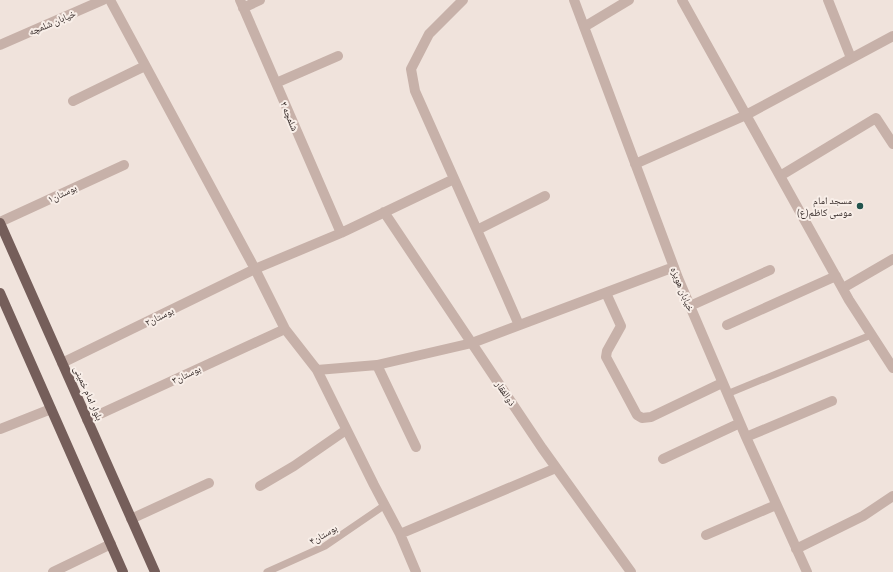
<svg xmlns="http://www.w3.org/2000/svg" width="893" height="572" font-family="'Source Sans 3','Noto Naskh Arabic',sans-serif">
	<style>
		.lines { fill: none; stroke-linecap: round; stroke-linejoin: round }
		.service { stroke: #c7b1a9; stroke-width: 7 }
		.minor { stroke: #c7b1a9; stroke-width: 10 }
		.tertiary { stroke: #c7b1a9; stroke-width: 10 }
		.primary { stroke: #755e5a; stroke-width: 10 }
		.poi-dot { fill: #21534d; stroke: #f8eee8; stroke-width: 1.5 }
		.labels { text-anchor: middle; stroke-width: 4; stroke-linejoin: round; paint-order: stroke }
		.street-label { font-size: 10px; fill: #352a28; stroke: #f8eee8 }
		.poi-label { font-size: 10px; fill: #352a28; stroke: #f8eee8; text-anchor: end }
	</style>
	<rect width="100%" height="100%" fill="#f0e3dc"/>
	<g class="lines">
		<path class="service" d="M 727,394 L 871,335
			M 267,572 L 325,546 L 385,505"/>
		<path class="minor" d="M 110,0 L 255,269 L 285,329 L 317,370 L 374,485 L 400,534 L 416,572
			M 240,0 L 341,233
			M 463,0 L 429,34 L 411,69 L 415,91 L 505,293 L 519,325
			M 574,0 L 678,278 L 746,437 L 807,572
			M 682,0 L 849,300 L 893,368
			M 828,0 L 851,58
			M 243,8 L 260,0
			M 584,27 L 629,0
			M 276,83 L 338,56
			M 73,101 L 145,66
			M 635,164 L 746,115 L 893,36
			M 780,176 L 876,118 L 893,144
			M 384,212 L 542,448 L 631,572
			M 0,222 L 124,165
			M 477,230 L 545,196
			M 843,288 L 893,259
			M 606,293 L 621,326 L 607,351 L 606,357 L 637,415 L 642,418 L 651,417 L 722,383
			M 690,306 L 770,270
			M 727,325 L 836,276
			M 62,363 L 255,269 L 341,233 L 454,179
			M 377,365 L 416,447
			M 317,370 L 377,365 L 472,343 L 674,267
			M 87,420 L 285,329
			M 0,429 L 51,409
			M 746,437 L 832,401
			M 663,459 L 740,423
			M 260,486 L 294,466 L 346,430
			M 131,519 L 209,483
			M 400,534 L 556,468
			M 706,535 L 776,505
			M 796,549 L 863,516 L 893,496
			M 53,572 L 111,544"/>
		<path class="tertiary" d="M 0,45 L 103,0"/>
		<path class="primary" d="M 0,223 L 155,572
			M 0,293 L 123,572"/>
	</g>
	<circle class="poi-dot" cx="860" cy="206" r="4"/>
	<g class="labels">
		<g class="street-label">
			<text transform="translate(52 22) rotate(-23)" y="4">خیابان شلمچه</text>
			<text transform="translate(290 116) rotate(67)" y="4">شلمچه ۲</text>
			<text transform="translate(62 193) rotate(-25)" y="4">بوستان۱</text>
			<text transform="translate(683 289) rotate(68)" y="4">خیابان هویزه</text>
			<text transform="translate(159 316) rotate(-26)" y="4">بوستان۲</text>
			<text transform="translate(186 374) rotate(-25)" y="4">بوستان۳</text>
			<text transform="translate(89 393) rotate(66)" y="4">بلوار امام خمینی</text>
			<text transform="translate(506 393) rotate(56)" y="4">ذوالفقار</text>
			<text transform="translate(323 534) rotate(-30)" y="4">بوستان۴</text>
		</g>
		<g class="poi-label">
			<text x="852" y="204">مسجد امام<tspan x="852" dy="12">موسی کاظم(ع)</tspan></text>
		</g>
	</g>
</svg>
